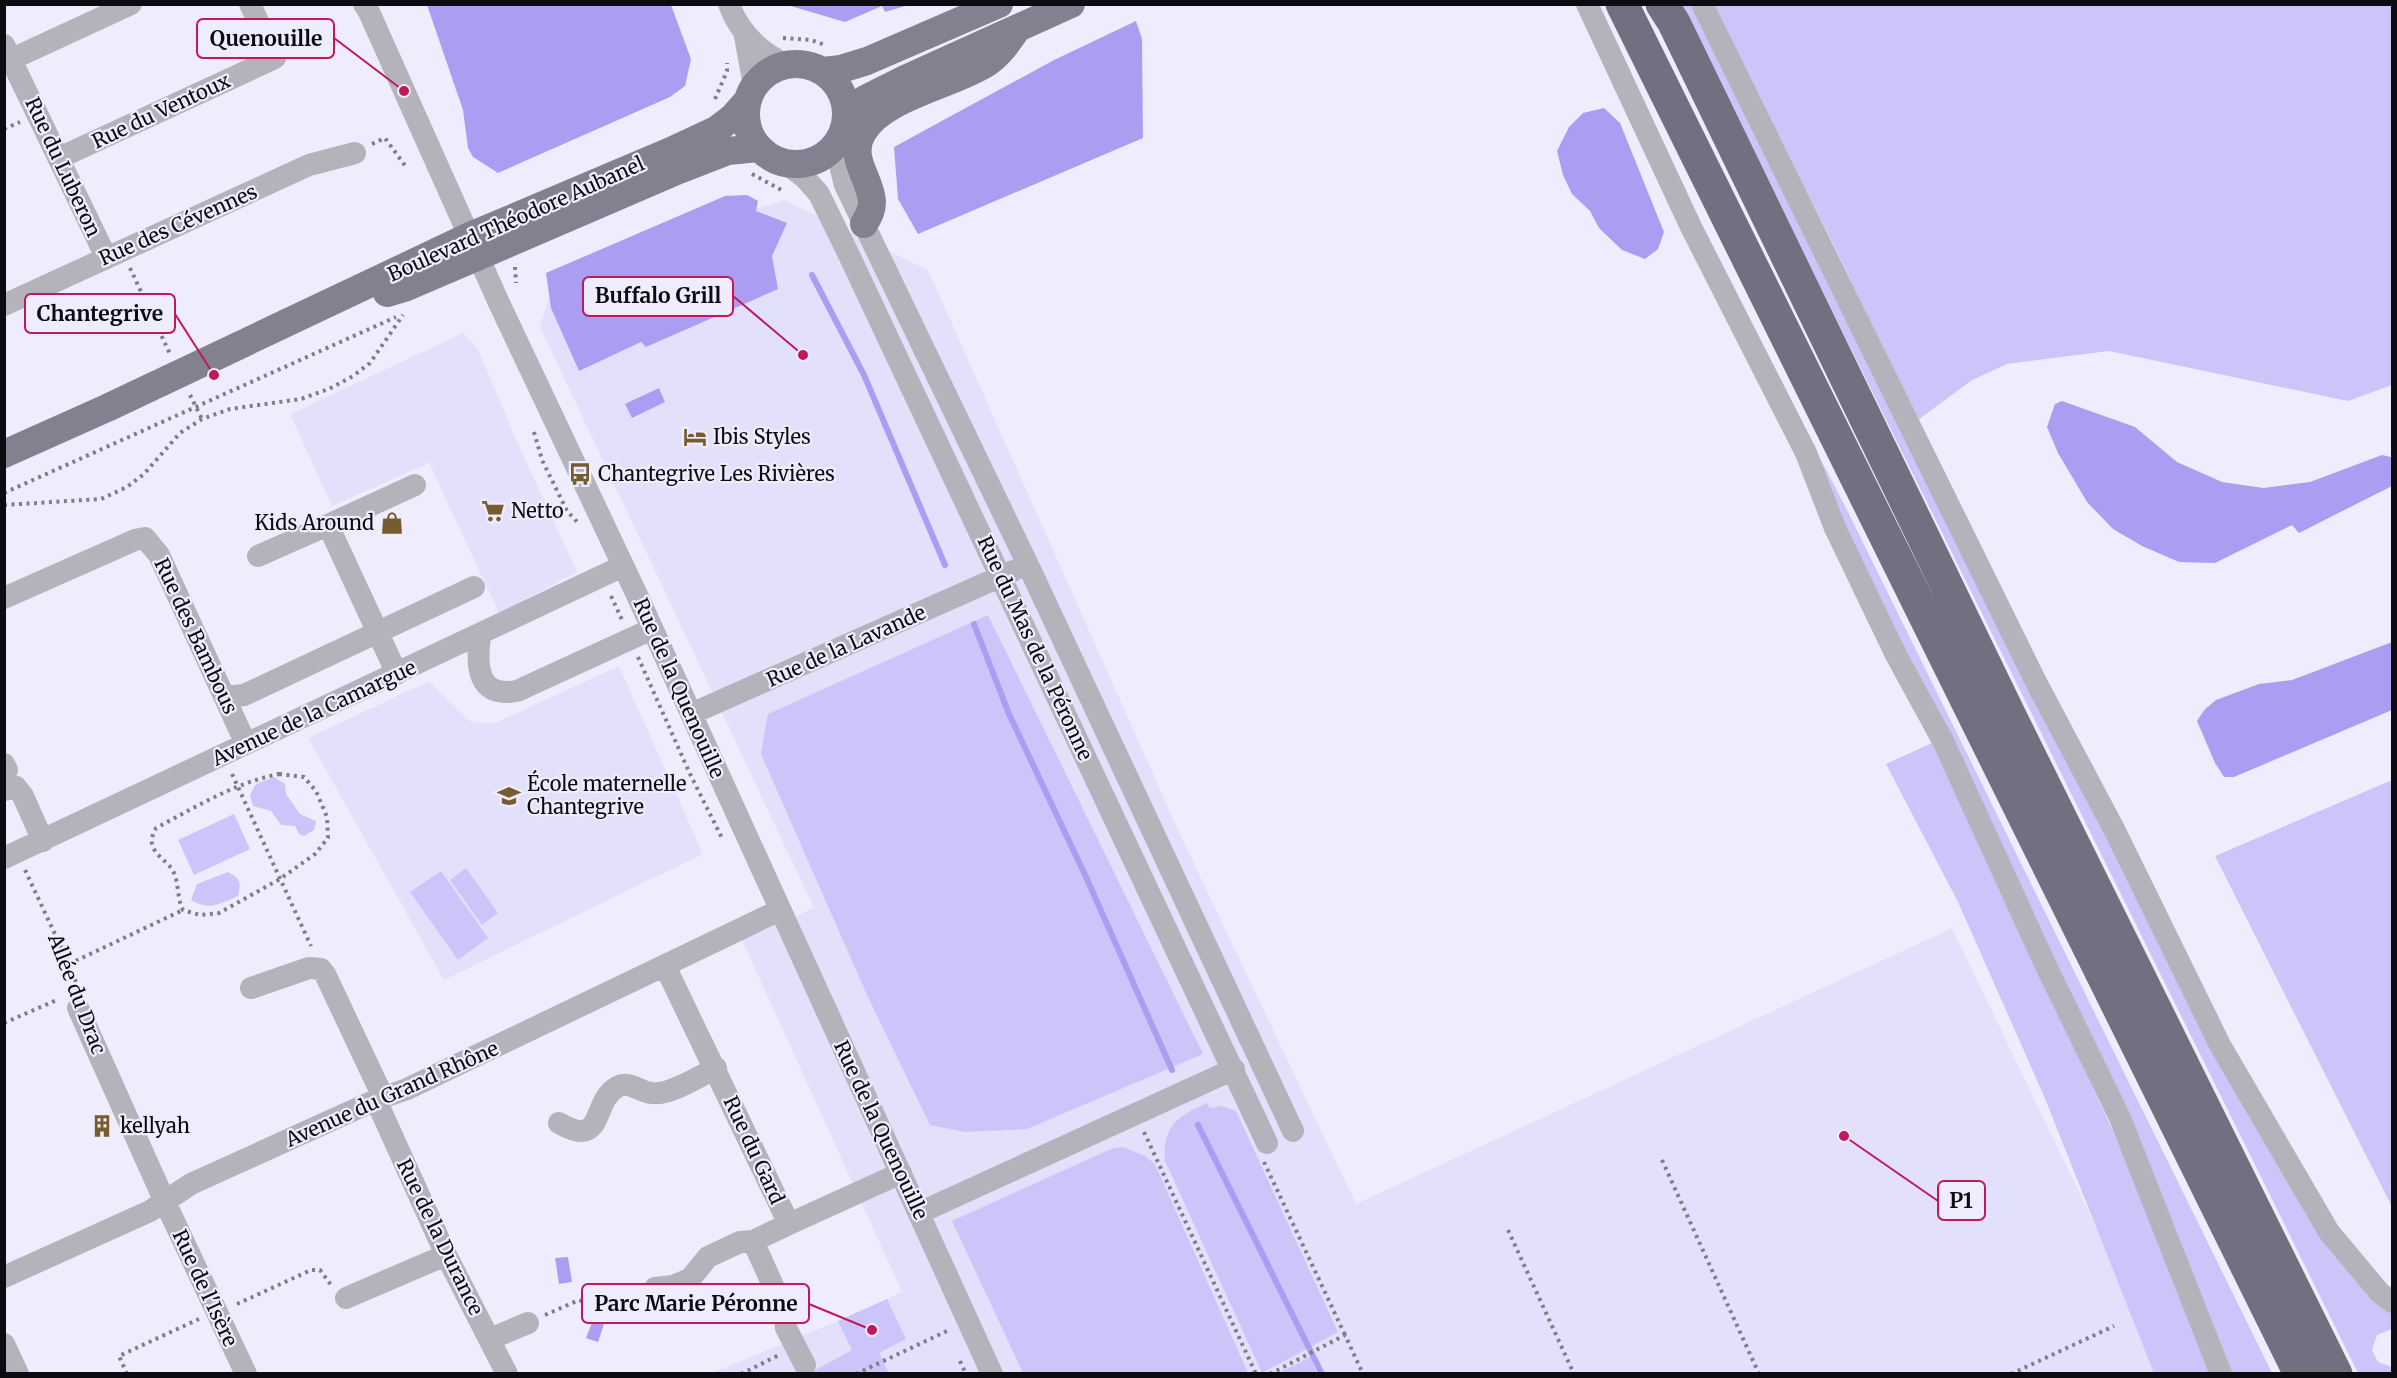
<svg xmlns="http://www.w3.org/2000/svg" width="2397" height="1378" font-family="Merriweather,serif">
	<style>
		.built { fill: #e3e0fb }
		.green { fill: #cbc5fa }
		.water { fill: #ab9ef2 }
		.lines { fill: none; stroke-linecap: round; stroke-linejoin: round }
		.stream { stroke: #ab9ef2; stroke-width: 6 }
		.path { stroke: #7e7d88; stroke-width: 4; stroke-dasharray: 3 4.5; stroke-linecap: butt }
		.minor { stroke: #b4b3bc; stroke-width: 22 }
		.major { stroke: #828190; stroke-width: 28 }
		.highway { stroke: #716f80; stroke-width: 33 }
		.labels { text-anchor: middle; stroke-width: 4.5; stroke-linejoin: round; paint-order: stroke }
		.street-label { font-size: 20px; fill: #0c0b12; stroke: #efedfd }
		.poi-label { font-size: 20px; fill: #0c0b12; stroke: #efedfd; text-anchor: start }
		.leader { fill: none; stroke: #c2185b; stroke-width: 2 }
		.callout-dot { fill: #c2185b; stroke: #efedfd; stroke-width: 2 }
		.callout { fill: #efedfd; stroke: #c2185b; stroke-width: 2 }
		.callout-label { font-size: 21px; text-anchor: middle; font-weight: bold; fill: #0c0b12 }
	</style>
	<rect width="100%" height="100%" fill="#efedfd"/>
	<path class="built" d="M 784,200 L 928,270 L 1180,834 L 1356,1204 L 1952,928 L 2166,1373 L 712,1373 L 838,1321 L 902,1292 L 742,940 L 814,908 L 540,327 L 557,272 Z
		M 463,333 L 478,349 L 518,444 L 577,572 L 499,613 L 429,463 L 332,506 L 290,414 Z
		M 619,666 L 703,854 L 444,980 L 308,738 L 429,681 L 471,722 L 495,723 Z"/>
	<path class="green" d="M 1676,5 L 1696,5 L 2184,989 L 2392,1310 L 2392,1329 L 2377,1335 L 2372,1350 L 2378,1362 L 2392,1367 L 2392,1373 L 2358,1373 L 1701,46 Z
		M 1713,5 L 2392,5 L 2392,385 L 2348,401 L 2109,351 L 2007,364 L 1972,380 L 1918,420 L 1836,250 Z
		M 1812,443 L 1846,508 L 2272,1373 L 2230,1373 L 1839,516 Z
		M 988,615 L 1203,1054 L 1027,1129 L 965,1132 L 930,1125 L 867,995 L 761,754 L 768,714 Z
		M 1932,743 L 2114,1133 L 2213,1373 L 2154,1373 L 2044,1096 L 1958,902 L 1886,764 Z
		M 274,777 L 285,784 L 286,794 L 300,814 L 316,821 L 314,830 L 304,836 L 299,834 L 295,826 L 281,825 L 271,811 L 253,806 L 250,795 L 256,784 Z
		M 2392,780 L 2392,1207 L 2215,856 Z
		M 234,814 L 250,849 L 194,875 L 178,840 Z
		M 466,868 L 498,913 L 482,925 L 450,880 Z
		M 441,871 L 488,938 L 458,960 L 410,892 Z
		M 228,872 C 241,879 241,882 238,896 C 220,904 208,911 191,900 L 197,884 Z
		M 1207,1103 L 1210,1108 L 1221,1106 L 1236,1111 L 1338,1332 L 1262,1373 L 1165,1161 C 1162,1126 1178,1116 1207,1103 Z
		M 1123,1147 L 1145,1156 L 1155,1164 L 1248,1373 L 1023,1373 L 952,1221 L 1113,1148 Z
		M 887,1299 L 906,1339 L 879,1353 L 889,1373 L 808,1374 L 852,1350 L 838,1321 Z
		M 1310,1357 L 1317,1373 L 1279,1373 Z"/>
	<path class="water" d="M 427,5 L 671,5 L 691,59 L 685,86 L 670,97 L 498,173 L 473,157 L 468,148 L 463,110 Z
		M 787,5 L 909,5 L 885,12 L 882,6 L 845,22 Z
		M 1136,21 L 1142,39 L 1143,138 L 918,234 L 898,199 L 894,147 L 1054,60 Z
		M 1604,108 L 1620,123 L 1664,232 L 1658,249 L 1645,259 L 1622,250 L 1599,228 L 1590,211 L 1572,194 L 1563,175 L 1557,151 L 1569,127 L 1583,113 Z
		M 747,195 L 758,201 L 756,211 L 787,223 L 772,256 L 778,289 L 646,347 L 641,342 L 579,371 L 551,308 L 546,273 L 725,196 Z
		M 659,388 L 665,402 L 632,418 L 625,404 Z
		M 2062,401 L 2135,427 L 2177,462 L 2222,482 L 2263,488 L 2310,482 L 2382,455 L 2391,457 L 2392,460 L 2392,486 L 2299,533 L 2292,525 L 2215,563 L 2179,562 L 2142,546 L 2113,529 L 2087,502 L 2058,453 L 2047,427 L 2055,404 Z
		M 2392,642 L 2392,710 L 2234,777 L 2224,777 L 2215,763 L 2197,721 L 2205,709 L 2216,700 L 2259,684 L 2292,680 Z
		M 568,1257 L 572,1282 L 559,1284 L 555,1258 Z
		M 595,1315 L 606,1318 L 598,1342 L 586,1338 Z"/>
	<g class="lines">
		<path class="stream" d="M 812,275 L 864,375 L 945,565
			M 974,624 L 1009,714 L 1086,877 L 1172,1070
			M 1198,1125 L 1322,1374"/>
		<path class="path" d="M 783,38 L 811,40 L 825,45
			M 715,99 L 727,71 L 727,63
			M 4,129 L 20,122
			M 372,144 L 385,138 L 406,167
			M 752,174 L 785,192
			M 515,267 L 516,283
			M 130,268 L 170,354
			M 190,395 L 202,419
			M 534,432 L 542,460 L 567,511 L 579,524
			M 4,493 L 396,317
			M 4,505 L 101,499 L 127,487 L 144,474 L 180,433 L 202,419 L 230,409 L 301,399 L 329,389 L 353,376 L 370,363 L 403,315
			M 611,596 L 623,622
			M 638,657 L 690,774 L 723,840
			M 232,774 L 311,946
			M 279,774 L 304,777 L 316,791 L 327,817 L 328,838 L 315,854 L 280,879 L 219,913 L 200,915 L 183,910 C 177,898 179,885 174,873 C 169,862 157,857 153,847 C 150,840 153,834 156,828 C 196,807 234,783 279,774 Z
			M 25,870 L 75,977 L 76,989
			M 69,964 L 183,910
			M 4,1023 L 59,999
			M 1144,1132 L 1256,1374
			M 1662,1160 L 1759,1374
			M 1264,1162 L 1345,1335
			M 1508,1230 L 1574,1374
			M 237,1304 L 311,1270 L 320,1270 L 331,1285
			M 545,1315 L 579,1300 L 611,1313 L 641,1300
			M 960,1361 L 966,1374
			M 127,1374 L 119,1356 L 199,1319
			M 741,1374 L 779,1355
			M 856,1374 L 947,1331
			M 1270,1374 L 1345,1335 L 1363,1374
			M 2011,1374 L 2114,1326"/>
		<path class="minor" d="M 364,4 L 369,12 L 499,303 L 637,595 L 992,1374
			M 729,4 C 739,33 760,52 787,65
			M 1587,4 L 1691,227 L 1806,453 L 1835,528 L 1896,655 L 1943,741 L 2046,966 L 2120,1118 L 2221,1374
			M 1702,4 L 2037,684 L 2115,831 L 2220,1045 L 2329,1232 L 2380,1293 L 2392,1302
			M 745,36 L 754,86
			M 4,45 L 106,257
			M 12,59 L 131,4
			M 839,142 L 838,158 L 845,185 L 1028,565 L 1293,1131
			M 59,158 L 275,58 L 250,4
			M 788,165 L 805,178 L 819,194 L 847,251 L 1267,1143
			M 4,305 L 309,165 L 355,153
			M 258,556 L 328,525
			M 4,598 L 135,540 L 145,538 L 159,555 L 246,744
			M 480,635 C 476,666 477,698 517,691 L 652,629
			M 397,674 L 328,525 L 415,485
			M 225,697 L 244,695 L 474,587
			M 691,714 L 1013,571
			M 4,764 L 7,770
			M 4,790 L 16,787 L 23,796 L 43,841
			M 4,858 L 623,566
			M 665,966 L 789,1224 L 901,1173
			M 251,988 L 309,968 L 321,969 L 325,974 L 383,1097
			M 78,1008 L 165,1202 L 246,1374
			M 376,1100 L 446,1255 L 507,1374
			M 559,1123 C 605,1150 591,1102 617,1087 C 630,1080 639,1092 652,1093 C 669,1096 700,1076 716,1068
			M 919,1213 L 1234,1069
			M 753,1241 L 784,1310 L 786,1328 L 805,1365
			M 4,1277 L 150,1211 L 191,1184 L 376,1100 L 407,1089 L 780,910
			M 655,1288 L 673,1286 L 690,1279 L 708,1257 L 740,1242 L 753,1241 L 789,1224
			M 346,1298 L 446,1255
			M 490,1339 L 528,1323
			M 4,1344 L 18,1374"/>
		<path class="major" d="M746 114a50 50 0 1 1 100 0a50 50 0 1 1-100 0Z
			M 823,71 L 841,69 L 867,61 L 999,4
			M 847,114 L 865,99 L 905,79 L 1071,4
			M 864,224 C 868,217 872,211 872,202 C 871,178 847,158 863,132 C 883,97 953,85 987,63 C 1000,54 1008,42 1017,29
			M 387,293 L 407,287 L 679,170 L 728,151 L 758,148
			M 4,454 L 107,408 L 470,236 L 671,151 L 716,130 L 733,117 L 748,100"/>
		<path class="highway" d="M 1622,4 L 2300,1374
			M 1662,4 L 1674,23 L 2010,716 L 2336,1374"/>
	</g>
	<defs>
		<g id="hotel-bare" transform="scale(1.8)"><path d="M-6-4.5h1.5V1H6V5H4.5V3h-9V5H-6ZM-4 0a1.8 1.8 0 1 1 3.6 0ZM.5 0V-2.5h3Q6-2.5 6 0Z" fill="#765c2e" stroke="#efedfd" stroke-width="2.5" paint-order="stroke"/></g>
		<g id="bus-bare" transform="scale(1.8)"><path d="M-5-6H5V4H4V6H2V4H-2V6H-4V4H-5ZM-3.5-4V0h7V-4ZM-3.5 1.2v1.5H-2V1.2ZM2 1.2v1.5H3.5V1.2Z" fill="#765c2e" stroke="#efedfd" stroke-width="2.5" paint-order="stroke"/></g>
		<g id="supermarket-bare" transform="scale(1.8)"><path d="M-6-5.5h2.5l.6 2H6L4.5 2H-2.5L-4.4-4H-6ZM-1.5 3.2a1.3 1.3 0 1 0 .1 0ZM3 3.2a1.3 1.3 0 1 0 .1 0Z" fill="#765c2e" stroke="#efedfd" stroke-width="2.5" paint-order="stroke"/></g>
		<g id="shop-bare" transform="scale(1.8)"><path d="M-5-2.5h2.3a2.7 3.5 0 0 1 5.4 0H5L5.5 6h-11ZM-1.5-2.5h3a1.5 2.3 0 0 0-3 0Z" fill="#765c2e" stroke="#efedfd" stroke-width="2.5" paint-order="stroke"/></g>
		<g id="school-bare" transform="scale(1.8)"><path d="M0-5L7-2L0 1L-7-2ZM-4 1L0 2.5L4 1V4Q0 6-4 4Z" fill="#765c2e" stroke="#efedfd" stroke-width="2.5" paint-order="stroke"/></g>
		<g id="building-bare" transform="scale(1.8)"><path d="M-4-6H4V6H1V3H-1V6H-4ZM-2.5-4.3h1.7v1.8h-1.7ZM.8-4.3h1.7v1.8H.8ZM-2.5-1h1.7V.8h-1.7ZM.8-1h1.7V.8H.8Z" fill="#765c2e" stroke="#efedfd" stroke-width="2.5" paint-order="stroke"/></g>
	</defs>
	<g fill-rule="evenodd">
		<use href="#hotel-bare" x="695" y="437"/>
		<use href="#bus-bare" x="580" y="474"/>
		<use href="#supermarket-bare" x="493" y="511"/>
		<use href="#shop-bare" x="392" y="523"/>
		<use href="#school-bare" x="509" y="796"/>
		<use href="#building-bare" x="102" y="1126"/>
	</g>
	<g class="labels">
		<g class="street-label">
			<text transform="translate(161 111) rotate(-25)" y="7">Rue du Ventoux</text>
			<text transform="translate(63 167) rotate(65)" y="7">Rue du Luberon</text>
			<text transform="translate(516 219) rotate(-24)" y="7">Boulevard Théodore Aubanel</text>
			<text transform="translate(178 225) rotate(-24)" y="7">Rue des Cévennes</text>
			<text transform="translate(196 636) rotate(65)" y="7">Rue des Bambous</text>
			<text transform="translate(846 646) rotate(-24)" y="7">Rue de la Lavande</text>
			<text transform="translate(1035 648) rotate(65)" y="7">Rue du Mas de la Péronne</text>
			<text transform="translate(679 688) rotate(66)" y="7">Rue de la Quenouille</text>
			<text transform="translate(314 713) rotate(-25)" y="7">Avenue de la Camargue</text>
			<text transform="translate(77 994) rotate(69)" y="7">Allée du Drac</text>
			<text transform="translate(392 1094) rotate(-24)" y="7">Avenue du Grand Rhône</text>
			<text transform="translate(881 1130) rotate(65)" y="7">Rue de la Quenouille</text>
			<text transform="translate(754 1150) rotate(65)" y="7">Rue du Gard</text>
			<text transform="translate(440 1237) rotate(64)" y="7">Rue de la Durance</text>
			<text transform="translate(205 1288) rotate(65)" y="7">Rue de l'Isère</text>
		</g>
		<g class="poi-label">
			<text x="713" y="444">Ibis Styles</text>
			<text x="598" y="481">Chantegrive Les Rivières</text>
			<text x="511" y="518">Netto</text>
			<text x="374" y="530" text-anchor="end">Kids Around</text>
			<text x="527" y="791">École maternelle<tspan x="527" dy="23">Chantegrive</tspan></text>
			<text x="120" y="1133">kellyah</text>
		</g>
	</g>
	<path class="leader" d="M404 91L334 38M803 355L733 296M214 375L175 314M1844 1136L1938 1201M872 1330L809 1304"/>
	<g class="callout-dot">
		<circle cx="404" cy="91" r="6"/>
		<circle cx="803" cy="355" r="6"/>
		<circle cx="214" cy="375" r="6"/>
		<circle cx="1844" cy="1136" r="6"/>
		<circle cx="872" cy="1330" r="6"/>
	</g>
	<g class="callout">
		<rect x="197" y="19" width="137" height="39" rx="6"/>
		<rect x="583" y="277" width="150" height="39" rx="6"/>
		<rect x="25" y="294" width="150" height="39" rx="6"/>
		<rect x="1938" y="1181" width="47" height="39" rx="6"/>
		<rect x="582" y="1284" width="227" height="39" rx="6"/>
	</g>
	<g class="callout-label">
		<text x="266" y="46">Quenouille</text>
		<text x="658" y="303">Buffalo Grill</text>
		<text x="100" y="321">Chantegrive</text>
		<text x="1961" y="1208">P1</text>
		<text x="696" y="1311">Parc Marie Péronne</text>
	</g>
	<rect width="2397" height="1378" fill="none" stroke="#0c0b12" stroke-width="12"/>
</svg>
